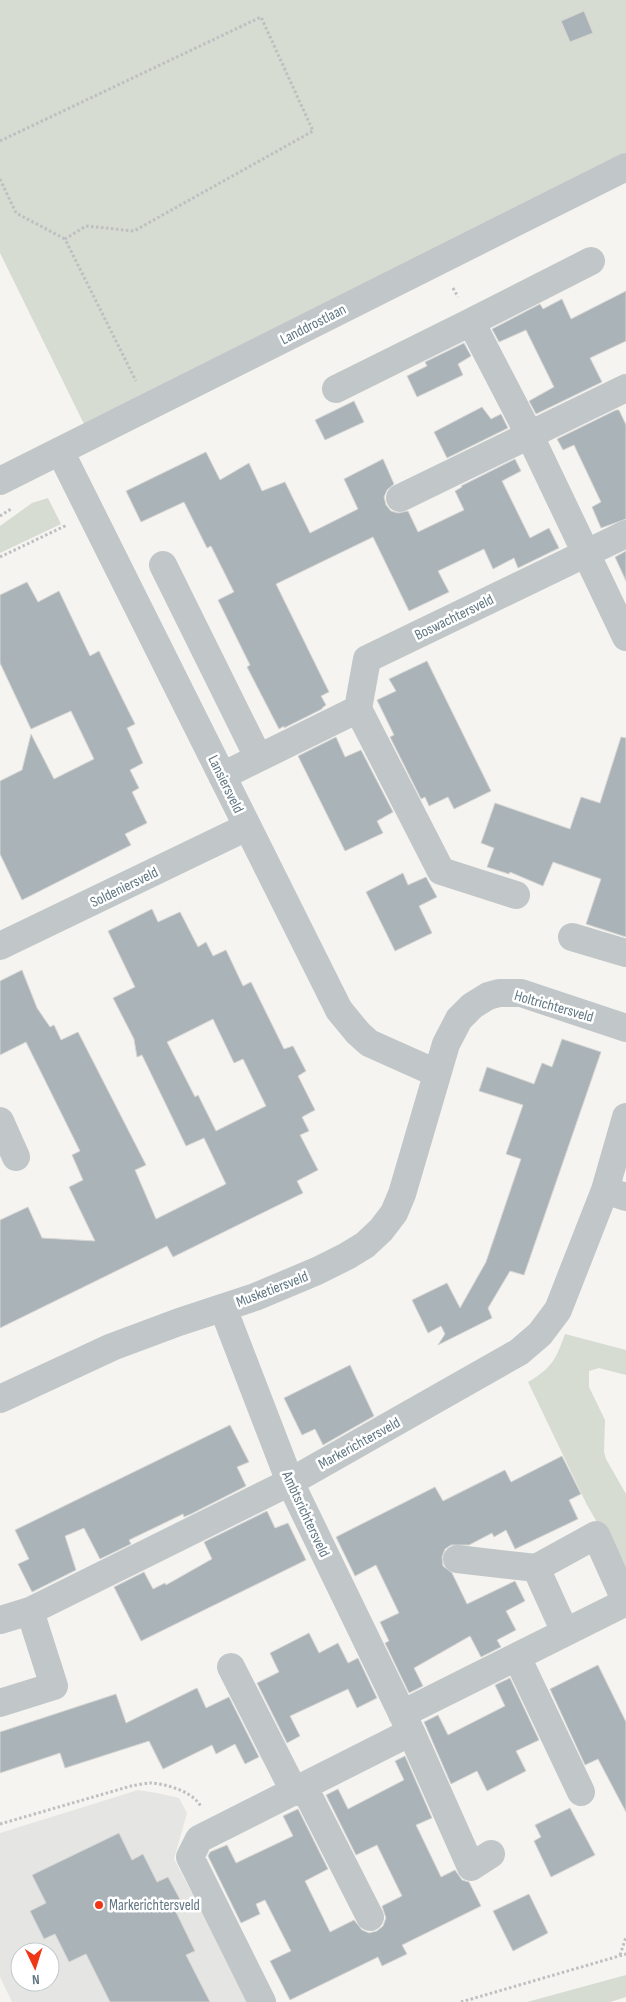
<svg xmlns="http://www.w3.org/2000/svg" width="626" height="2002" font-family="'Sofia Sans Condensed',sans-serif">
	<style>
		.built { fill: #e5e6e3; fill-rule: evenodd }
		.green { fill: #d6dcd1 }
		.building { fill: #aab3b7; stroke: #d6d5d3; fill-rule: evenodd }
		.lines { fill: none; stroke-linecap: round; stroke-linejoin: round }
		.path { stroke: #bdbfc1; stroke-width: 3; stroke-dasharray: 2.5 2.5; stroke-linecap: butt }
		.minor { stroke: #c1c6c8; stroke-width: 28 }
		.tertiary { stroke: #c1c6c8; stroke-width: 28 }
		.poi-dot { fill: #ef3716; stroke: #fff; stroke-width: 2 }
		.labels { text-anchor: middle; stroke-width: 5; stroke-linejoin: round; paint-order: stroke }
		.street-label { font-size: 15px; fill: #617783; stroke: #fff }
		.poi-label { font-size: 15px; fill: #617783; stroke: #fff; text-anchor: start }
	</style>
	<rect width="100%" height="100%" fill="#f5f4f0"/>
	<path class="built" d="M 138,1790 L 157,1793 L 179,1798 L 187,1813 L 174,1859 L 249,2002 L 12,2002 L 0,1977 L 0,1833 ZM 20,1952 L 50,1952 L 50,1982 L 20,1982 Z"/>
	<path class="green" d="M 0,0 L 626,0 L 626,153 L 84,424 L 0,253 Z
		M 48,498 L 61,524 L 0,553 L 0,526 L 32,503 Z
		M 565,1334 L 626,1350 L 626,1375 L 599,1368 L 589,1371 L 589,1387 L 605,1420 L 604,1452 L 606,1459 L 626,1494 L 626,1572 L 587,1505 L 528,1382 C 552,1368 556,1359 565,1334 Z
		M 626,1975 L 626,1997 L 610,2002 L 527,2002 Z"/>
	<path class="building" d="M 584,11 L 593,33 L 570,42 L 561,21 Z
		M 626,291 L 626,341 L 590,358 L 602,382 L 536,414 L 529,401 L 554,387 L 526,330 L 499,342 L 492,329 L 540,304 L 543,309 L 562,299 L 571,319 Z
		M 464,343 L 471,356 L 458,364 L 463,375 L 417,397 L 407,376 L 427,366 L 425,362 Z
		M 354,401 L 364,422 L 325,440 L 315,420 Z
		M 482,407 L 491,419 L 501,414 L 508,428 L 447,458 L 434,432 Z
		M 616,410 L 619,410 L 626,425 L 626,519 L 601,528 L 592,507 L 601,502 L 574,445 L 563,450 L 557,439 Z
		M 206,452 L 220,480 L 249,463 L 262,491 L 285,482 L 310,533 L 358,509 L 344,479 L 383,459 L 394,484 L 387,490 L 384,497 L 386,505 L 391,511 L 398,513 L 408,511 L 418,532 L 464,510 L 455,491 L 462,487 L 461,486 L 515,459 L 521,471 L 502,481 L 530,538 L 549,528 L 559,548 L 518,568 L 514,558 L 493,569 L 484,549 L 438,571 L 449,592 L 409,611 L 373,537 L 276,584 L 329,692 L 321,696 L 326,705 L 322,708 L 322,709 L 284,728 L 284,726 L 279,729 L 247,667 L 250,665 L 218,600 L 234,592 L 211,546 L 207,548 L 184,502 L 141,522 L 126,491 Z
		M 626,551 L 626,581 L 615,557 Z
		M 27,582 L 38,602 L 59,591 L 90,656 L 99,651 L 122,698 L 135,724 L 127,728 L 143,763 L 130,770 L 139,788 L 132,792 L 147,823 L 125,834 L 131,845 L 22,900 L 0,854 L 0,781 L 22,770 L 31,734 L 54,779 L 94,759 L 71,711 L 31,729 L 0,663 L 0,595 Z
		M 427,661 L 491,791 L 454,809 L 448,797 L 429,806 L 425,797 L 421,799 L 390,737 L 394,735 L 377,700 L 396,691 L 389,679 Z
		M 336,737 L 345,757 L 361,750 L 393,812 L 377,821 L 383,833 L 345,851 L 298,756 Z
		M 621,737 L 626,738 L 626,937 L 586,924 L 601,879 L 553,862 L 543,886 L 510,872 L 509,874 L 487,867 L 494,848 L 481,843 L 495,803 L 570,829 L 581,797 L 600,803 Z
		M 403,873 L 408,885 L 426,877 L 437,897 L 419,906 L 432,933 L 395,951 L 366,892 Z
		M 152,909 L 158,922 L 180,912 L 198,947 L 206,942 L 213,956 L 226,950 L 243,986 L 251,982 L 284,1049 L 293,1046 L 306,1071 L 298,1076 L 315,1110 L 302,1117 L 309,1131 L 300,1135 L 318,1170 L 297,1181 L 303,1193 L 244,1222 L 173,1257 L 167,1246 L 0,1328 L 0,1220 L 28,1207 L 42,1238 L 95,1241 L 69,1187 L 83,1180 L 72,1155 L 80,1151 L 26,1042 L 0,1055 L 0,981 L 22,970 L 37,1008 L 50,1027 L 54,1025 L 61,1040 L 78,1032 L 146,1165 L 135,1170 L 156,1219 L 226,1184 L 204,1138 L 186,1146 L 142,1055 L 137,1057 L 134,1039 L 113,998 L 135,987 L 108,931 ZM 213,1019 L 234,1063 L 243,1059 L 266,1106 L 216,1131 L 198,1095 L 195,1097 L 167,1042 Z
		M 562,1039 L 601,1052 L 524,1275 L 510,1271 L 488,1308 L 492,1318 L 438,1345 L 445,1334 L 441,1326 L 428,1333 L 412,1300 L 447,1283 L 460,1308 L 486,1262 L 521,1159 L 506,1154 L 523,1105 L 479,1091 L 487,1067 L 534,1084 L 542,1063 L 552,1067 Z
		M 350,1365 L 374,1416 L 323,1445 L 315,1429 L 302,1435 L 284,1398 Z
		M 230,1425 L 249,1462 L 237,1467 L 246,1486 L 191,1514 L 184,1517 L 183,1514 L 129,1540 L 131,1544 L 100,1559 L 84,1528 L 65,1536 L 76,1570 L 32,1592 L 18,1564 L 29,1559 L 15,1530 Z
		M 562,1456 L 581,1494 L 569,1500 L 578,1519 L 515,1549 L 506,1530 L 494,1537 L 492,1533 L 469,1545 L 451,1545 L 445,1549 L 442,1557 L 443,1566 L 452,1573 L 467,1604 L 515,1581 L 525,1601 L 506,1611 L 516,1630 L 497,1640 L 501,1647 L 481,1657 L 470,1636 L 414,1668 L 423,1686 L 409,1693 L 385,1643 L 389,1641 L 380,1622 L 399,1613 L 376,1565 L 355,1576 L 336,1537 L 435,1487 L 443,1501 L 505,1470 L 511,1482 Z
		M 267,1511 L 275,1528 L 288,1523 L 306,1560 L 141,1641 L 114,1587 L 144,1572 L 153,1589 L 165,1583 L 166,1585 L 212,1559 L 204,1542 Z
		M 309,1633 L 319,1653 L 338,1643 L 348,1663 L 358,1658 L 377,1698 L 357,1708 L 348,1689 L 290,1716 L 300,1736 L 287,1743 L 257,1683 L 279,1672 L 270,1653 Z
		M 598,1665 L 626,1722 L 626,1812 L 598,1759 L 585,1765 L 550,1689 Z
		M 510,1678 L 539,1740 L 516,1751 L 526,1771 L 487,1791 L 477,1771 L 451,1784 L 424,1722 L 438,1715 L 448,1735 L 505,1706 L 495,1685 Z
		M 197,1688 L 206,1708 L 229,1697 L 259,1757 L 245,1764 L 235,1744 L 216,1754 L 212,1745 L 163,1769 L 149,1741 L 65,1768 L 60,1753 L 0,1773 L 0,1732 L 116,1694 L 126,1723 Z
		M 405,1756 L 432,1818 L 416,1825 L 441,1877 L 455,1870 L 462,1880 L 469,1882 L 481,1906 L 402,1945 L 407,1954 L 382,1966 L 378,1957 L 290,2000 L 270,1961 L 291,1951 L 265,1900 L 256,1904 L 260,1914 L 241,1923 L 208,1856 L 210,1852 L 227,1845 L 236,1863 L 293,1836 L 283,1816 L 298,1809 L 328,1869 L 305,1881 L 330,1932 L 354,1920 L 362,1930 L 369,1933 L 377,1931 L 383,1926 L 386,1918 L 382,1906 L 402,1896 L 377,1845 L 356,1855 L 326,1795 L 338,1789 L 348,1809 L 404,1780 L 395,1761 Z
		M 570,1808 L 595,1855 L 551,1877 L 534,1841 L 541,1837 L 535,1825 Z
		M 119,1833 L 132,1860 L 143,1854 L 157,1882 L 168,1877 L 183,1905 L 175,1910 L 195,1951 L 186,1955 L 210,2002 L 110,2002 L 86,1954 L 69,1962 L 55,1934 L 44,1939 L 30,1911 L 46,1903 L 32,1875 Z
		M 529,1894 L 548,1933 L 513,1951 L 493,1911 Z"/>
	<g class="lines">
		<path class="path" d="M 0,141 L 261,17 L 313,131 L 134,231 L 86,226 L 65,239 L 136,381
			M 0,179 L 16,213 L 65,239
			M 453,288 L 458,297
			M 0,516 L 11,509
			M 0,557 L 67,525
			M 0,1824 L 131,1786 C 137,1785 145,1783 151,1783 C 167,1784 194,1792 201,1807
			M 620,1955 L 626,1937
			M 461,2002 L 626,1954"/>
		<path class="minor" d="M 471,322 L 591,261
			M 336,389 L 471,322 L 530,436 L 626,637
			M 60,451 L 339,1010 L 358,1033 L 369,1043 L 436,1073
			M 400,498 L 626,388
			M 163,565 L 258,757
			M 222,776 L 358,709
			M 516,895 L 441,871 L 358,709 L 367,659 L 626,534
			M 572,937 L 626,953
			M 0,946 L 247,827
			M 0,1121 L 16,1157
			M 605,1190 L 626,1117
			M 223,1308 L 290,1482 L 411,1732 L 471,1867 L 491,1854
			M 0,1399 L 112,1347 L 179,1322 L 255,1297 L 317,1271 L 347,1256 L 365,1245 L 381,1230 L 394,1213 L 402,1194 L 446,1044 L 459,1019 L 472,1006 L 488,996 L 499,993 L 521,993 L 626,1028
			M 457,1559 L 536,1568 L 596,1535 L 626,1602
			M 536,1568 L 565,1632
			M 30,1611 L 290,1482 L 519,1352 L 540,1334 L 558,1310 L 605,1190 L 626,1197
			M 0,1620 L 30,1611 L 54,1686 L 0,1703
			M 517,1657 L 581,1792
			M 231,1667 L 294,1791
			M 402,1714 L 626,1602
			M 304,1787 L 370,1917
			M 262,2002 L 190,1857 L 199,1839 L 411,1732"/>
		<path class="tertiary" d="M 0,481 L 626,167"/>
	</g>
	<circle class="poi-dot" cx="99" cy="1905" r="5"/>
	<g class="labels">
		<g class="street-label">
			<text transform="translate(313 324) rotate(-27)" y="5">Landdrostlaan</text>
			<text transform="translate(454 617) rotate(-26)" y="5">Boswachtersveld</text>
			<text transform="translate(226 784) rotate(64)" y="5">Lansiersveld</text>
			<text transform="translate(124 887) rotate(-26)" y="5">Soldeniersveld</text>
			<text transform="translate(554 1006) rotate(16)" y="5">Holtrichtersveld</text>
			<text transform="translate(272 1289) rotate(-21)" y="5">Musketiersveld</text>
			<text transform="translate(359 1443) rotate(-29)" y="5">Markerichtersveld</text>
			<text transform="translate(306 1514) rotate(65)" y="5">Ambtsrichtersveld</text>
		</g>
		<g class="poi-label">
			<text x="109" y="1910">Markerichtersveld</text>
		</g>
	</g>
	<g transform="translate(35 1967) rotate(176)"><circle r="24" fill="#ffffff" stroke="#c0c9cd"/>
	<path d="M0-4L9 19L0 12L-9 19Z" fill="#ef3716"/>
	<text y="-8" font-size="14" font-weight="bold" text-anchor="middle" fill="#617783">N</text>
	</g>
</svg>
